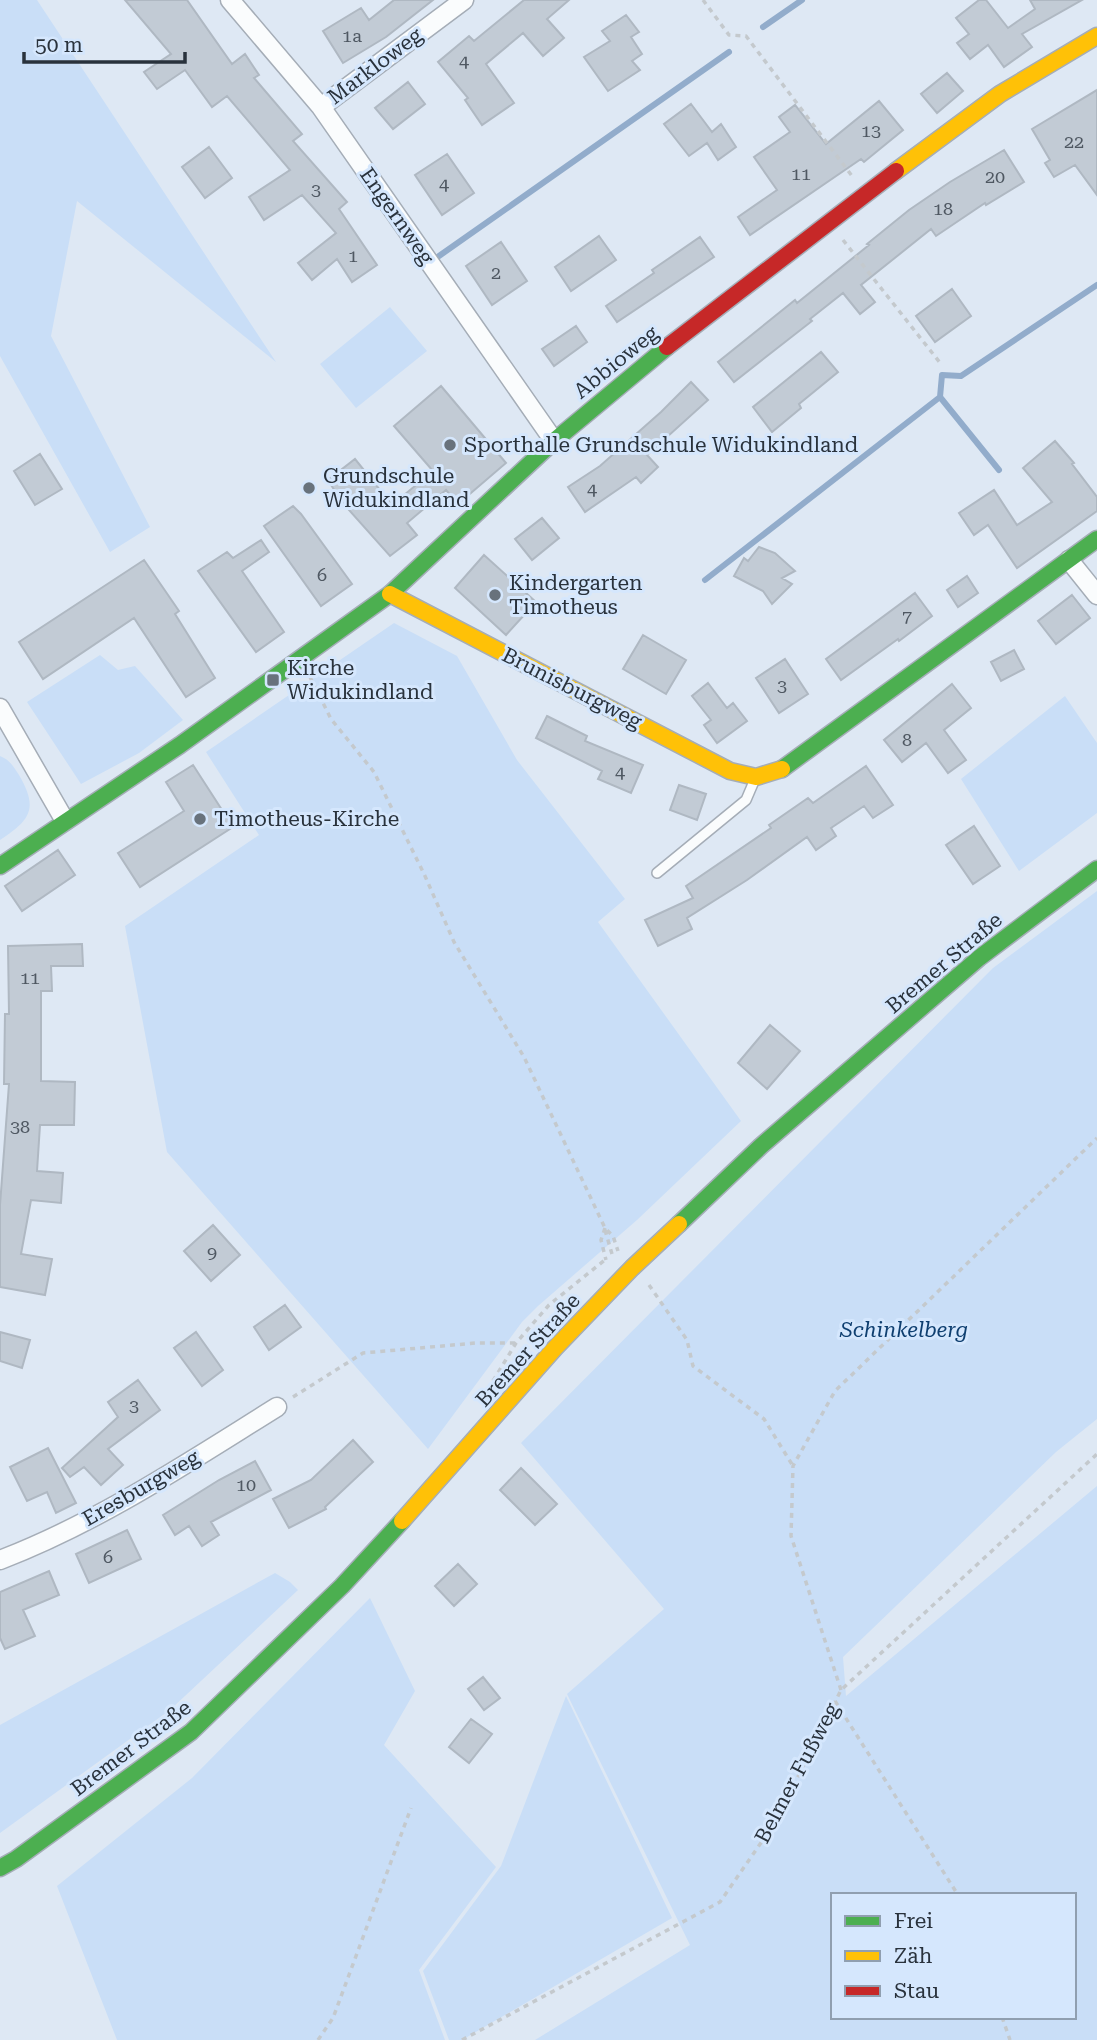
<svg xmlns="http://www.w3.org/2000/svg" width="1097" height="2040" font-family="'Roboto Serif',serif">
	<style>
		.green { fill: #c9def7; fill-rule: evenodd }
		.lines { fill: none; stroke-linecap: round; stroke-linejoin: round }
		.stream { stroke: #92accb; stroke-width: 6 }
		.building { fill: #c2cbd5; stroke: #afb8c2; stroke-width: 2 }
		.lane-casing { stroke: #a5adb7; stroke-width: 12 }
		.street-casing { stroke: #a5adb7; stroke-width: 21 }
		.fast-casing { stroke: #a5adb7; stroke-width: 19 }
		.slow-casing { stroke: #a5adb7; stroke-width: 19 }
		.jam-casing { stroke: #a5adb7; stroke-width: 19 }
		.path { stroke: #c4c9cd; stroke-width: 3.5; stroke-dasharray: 5 5; stroke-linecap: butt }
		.lane { stroke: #fafcfd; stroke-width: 9 }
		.street { stroke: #fafcfd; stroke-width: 18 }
		.fast { stroke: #4caf50; stroke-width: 16 }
		.slow { stroke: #ffc107; stroke-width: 16 }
		.jam { stroke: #c62828; stroke-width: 16 }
		.poi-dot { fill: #68727c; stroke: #d5e7fd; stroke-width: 2.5 }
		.labels { text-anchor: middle; stroke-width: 6; stroke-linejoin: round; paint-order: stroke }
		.number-label { font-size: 18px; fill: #4f5862 }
		.street-label { font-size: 21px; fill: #29323c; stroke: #d5e7fd }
		.poi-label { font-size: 21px; fill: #29323c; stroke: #d5e7fd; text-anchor: start }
		.park-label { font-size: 21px; font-style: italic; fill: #0f3f70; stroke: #d5e7fd }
	</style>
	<rect width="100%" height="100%" fill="#dee8f4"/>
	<path class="green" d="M 0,0 L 37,0 L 276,362 L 77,201 L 51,336 L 150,527 L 110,552 L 0,356 Z
		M 390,307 L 427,351 L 356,408 L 320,364 Z
		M 394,623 L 457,656 L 517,760 L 625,899 L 598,922 L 741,1121 L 637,1220 L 538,1306 L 522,1322 L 428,1449 L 167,1152 L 125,926 L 259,835 L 206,752 Z
		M 100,655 L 118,670 L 135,666 L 183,720 L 139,753 L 81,784 L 27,702 Z
		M 1065,696 L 1097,743 L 1097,813 L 1019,871 L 961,779 Z
		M 0,756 C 10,760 13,766 19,775 C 39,809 30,820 0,840 Z
		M 1097,891 L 1097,1419 L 1056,1452 L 843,1657 L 846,1696 L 1097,1486 L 1097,2040 L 535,2040 L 690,1945 L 567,1694 L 664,1609 L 521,1443 L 993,968 ZM 833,1895 L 1074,1895 L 1074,2017 L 833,2017 Z
		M 275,1573 L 290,1582 L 298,1590 L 170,1710 L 0,1833 L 0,1725 Z
		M 370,1598 L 415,1691 L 384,1745 L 496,1867 L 419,1970 L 445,2040 L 117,2040 L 57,1886 L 192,1778 Z
		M 566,1696 L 672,1918 L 462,2040 L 449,2040 L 423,1971 L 501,1866 Z"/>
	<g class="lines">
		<path class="stream" d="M 763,27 L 802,0
			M 439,256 L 729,52
			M 940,397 L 999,470
			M 705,580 L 940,397 L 942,375 L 961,376 L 1097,285"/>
	</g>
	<path class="building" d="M 125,0 L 187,0 L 232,64 L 245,54 L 259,75 L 254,78 L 302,134 L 293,141 L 347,202 L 339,209 L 377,265 L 352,282 L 337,259 L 312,280 L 298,263 L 336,233 L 302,195 L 264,220 L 249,197 L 290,170 L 227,96 L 212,107 L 185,70 L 157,89 L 144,72 L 171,54 Z
		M 394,0 L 433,0 L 386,37 L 343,63 L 323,31 L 361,8 L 369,20 Z
		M 524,0 L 569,0 L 547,19 L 564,38 L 543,56 L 523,33 L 486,64 L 514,103 L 482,125 L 465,100 L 468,98 L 438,62 L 469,36 L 474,41 Z
		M 979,0 L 986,0 L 1008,28 L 1035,9 L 1030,0 L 1082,0 L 1022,34 L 1032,47 L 1004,67 L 988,45 L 970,59 L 957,43 L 969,34 L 956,18 Z
		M 626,15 L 639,32 L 631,37 L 642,54 L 632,61 L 640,70 L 608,91 L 584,57 L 610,41 L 602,31 Z
		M 947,73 L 963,91 L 937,113 L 921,94 Z
		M 408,82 L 425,104 L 393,129 L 375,108 Z
		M 1097,90 L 1097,195 L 1075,165 L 1054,177 L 1045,163 L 1050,160 L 1032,129 Z
		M 879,101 L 903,130 L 864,162 L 861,159 L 750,235 L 738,217 L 777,190 L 754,157 L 790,132 L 779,117 L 795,105 L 826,144 Z
		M 691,104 L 712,132 L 721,124 L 736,147 L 718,160 L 707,143 L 689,156 L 664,124 Z
		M 209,147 L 232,178 L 205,198 L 182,167 Z
		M 1004,150 L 1024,182 L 986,205 L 985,203 L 936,236 L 931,229 L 861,285 L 875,302 L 860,314 L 843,293 L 810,319 L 812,321 L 734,382 L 718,362 L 795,300 L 797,303 L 869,245 L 867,244 L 909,210 L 950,182 Z
		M 447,154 L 474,193 L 442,215 L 415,175 Z
		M 599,236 L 616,260 L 571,291 L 555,267 Z
		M 700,237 L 714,257 L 617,322 L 606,306 L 654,273 L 652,270 Z
		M 501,242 L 527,281 L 492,305 L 466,266 Z
		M 952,289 L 971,316 L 935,342 L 916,316 Z
		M 576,326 L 587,342 L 554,366 L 542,349 Z
		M 821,352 L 838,372 L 799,404 L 801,408 L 772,432 L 753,407 Z
		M 691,382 L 708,400 L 647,455 L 658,467 L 641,483 L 636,477 L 585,512 L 568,487 L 600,466 L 661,412 Z
		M 441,386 L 506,463 L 458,504 L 446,490 L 407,523 L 417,535 L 390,556 L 341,501 L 328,480 L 355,459 L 392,505 L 433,471 L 394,426 Z
		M 1055,441 L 1074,463 L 1072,464 L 1097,497 L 1097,511 L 1017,568 L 988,525 L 974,535 L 959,513 L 994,490 L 1017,525 L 1052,502 L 1023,468 Z
		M 40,454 L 62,489 L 35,505 L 14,471 Z
		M 293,506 L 301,514 L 352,584 L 321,606 L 264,526 Z
		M 542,518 L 559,538 L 532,560 L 515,539 Z
		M 261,540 L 269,552 L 242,571 L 284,632 L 256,652 L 198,571 L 227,552 L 233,558 Z
		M 759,547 L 775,553 L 795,571 L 782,578 L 792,584 L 772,604 L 763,591 L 734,576 L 744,558 L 748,561 Z
		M 484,555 L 536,602 L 506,635 L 455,588 Z
		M 144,560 L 179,611 L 175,614 L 215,678 L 186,697 L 134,618 L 43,679 L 19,642 Z
		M 967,576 L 978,593 L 958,607 L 947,590 Z
		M 915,593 L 932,616 L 899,641 L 898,639 L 841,680 L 826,659 Z
		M 1072,595 L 1090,618 L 1056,644 L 1038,621 Z
		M 643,635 L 686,660 L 666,694 L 623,669 Z
		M 1014,650 L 1024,669 L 1001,681 L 991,662 Z
		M 785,659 L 808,694 L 779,713 L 756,678 Z
		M 708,683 L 727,708 L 733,703 L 747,721 L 717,743 L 704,725 L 711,720 L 692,696 Z
		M 952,684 L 971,708 L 944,730 L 966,760 L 948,773 L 926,743 L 902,762 L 884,740 Z
		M 547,716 L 587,736 L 585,741 L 643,765 L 631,793 L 598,779 L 602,771 L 536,738 Z
		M 193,765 L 233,827 L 140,887 L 118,853 L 184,811 L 166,782 Z
		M 866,766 L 893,805 L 873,818 L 864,806 L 831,828 L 836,836 L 816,850 L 807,837 L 747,880 L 687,918 L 692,929 L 658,946 L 645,920 L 693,898 L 686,886 L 771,828 L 769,825 L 808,798 L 813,803 Z
		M 679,785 L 706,794 L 697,820 L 670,810 Z
		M 974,826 L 1000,866 L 973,884 L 946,845 Z
		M 58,850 L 75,875 L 22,911 L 5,886 Z
		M 82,944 L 83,966 L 51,966 L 52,991 L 41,991 L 41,1081 L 75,1082 L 74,1125 L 40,1125 L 37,1171 L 63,1173 L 61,1203 L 31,1200 L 21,1254 L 52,1259 L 45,1295 L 0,1287 L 0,1205 L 9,1084 L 4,1084 L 5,1014 L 9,1014 L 8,946 Z
		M 770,1025 L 800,1051 L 767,1089 L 738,1063 Z
		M 213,1225 L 240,1255 L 211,1281 L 184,1251 Z
		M 285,1305 L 301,1327 L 269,1350 L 254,1327 Z
		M 0,1332 L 30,1340 L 22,1368 L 0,1361 Z
		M 196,1332 L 223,1370 L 202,1386 L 174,1348 Z
		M 138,1380 L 160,1410 L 108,1449 L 123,1465 L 101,1485 L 84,1467 L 70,1477 L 62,1468 L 118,1417 L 108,1402 Z
		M 353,1440 L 373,1462 L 325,1507 L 326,1509 L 289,1528 L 273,1499 L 311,1480 Z
		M 48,1448 L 76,1503 L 56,1513 L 47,1492 L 27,1501 L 10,1467 Z
		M 255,1461 L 271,1490 L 211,1522 L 219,1535 L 202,1546 L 189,1526 L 175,1535 L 163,1515 L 219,1480 Z
		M 521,1468 L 557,1504 L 535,1525 L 500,1490 Z
		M 127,1530 L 141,1559 L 89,1583 L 76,1554 Z
		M 458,1564 L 477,1584 L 454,1606 L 435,1586 Z
		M 49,1571 L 59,1595 L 23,1610 L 35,1636 L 5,1649 L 0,1638 L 0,1592 Z
		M 483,1677 L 500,1698 L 484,1710 L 468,1689 Z
		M 471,1719 L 492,1734 L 469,1763 L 449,1747 Z"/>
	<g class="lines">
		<g class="lane-casing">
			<path id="lane" d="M 657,873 L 746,800 L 755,779"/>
		</g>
		<g class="street-casing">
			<path id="street" d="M 230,0 L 321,107 L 554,441
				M 321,107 L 464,0
				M 1069,560 L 1097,595
				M 0,708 L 65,821
				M 0,1560 C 99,1522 187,1463 277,1407"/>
		</g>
		<g class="fast-casing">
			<path id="fast" d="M 782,769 L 1097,539
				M 0,866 L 180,745 L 390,594 L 554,441 L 667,347
				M 679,1224 L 761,1146 L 979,958 L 1097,869
				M 0,1868 L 16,1859 L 191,1732 L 342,1586 L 402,1521"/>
		</g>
		<g class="slow-casing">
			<path id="slow" d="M 896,171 L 1000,94 L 1097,36
				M 390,594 L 730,771 L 756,777 L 782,769
				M 402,1521 L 555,1348 L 632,1268 L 679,1224"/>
		</g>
		<g class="jam-casing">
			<path id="jam" d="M 667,347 L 896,171"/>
		</g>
		<path class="path" d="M 703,0 L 729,35 L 746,36 L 852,176
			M 843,240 L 941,364
			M 310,677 L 331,719 L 374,772 L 425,876 L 454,942 L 524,1057 L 605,1228 L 613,1236 L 618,1251
			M 605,1228 L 601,1240 L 606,1260
			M 605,1230 L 612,1254
			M 649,1285 L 687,1340 L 693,1366 L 764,1419 L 793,1466
			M 493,1381 L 516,1343 L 549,1305 L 606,1259
			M 293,1397 L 363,1353 L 476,1343 L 516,1343
			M 841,1690 L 791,1536 L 793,1466 L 835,1391 L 1097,1138
			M 835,1701 L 958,1895
			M 1002,2017 L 1010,2040
			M 318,2040 L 333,2018 L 411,1808
			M 462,2040 L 720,1902 L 776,1821 L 841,1690 L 1097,1454"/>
		<use href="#lane" class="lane"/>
		<use href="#street" class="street"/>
		<use href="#fast" class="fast"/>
		<use href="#slow" class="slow"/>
		<use href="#jam" class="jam"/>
	</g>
	<g class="poi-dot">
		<circle cx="450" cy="445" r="7"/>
		<circle cx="309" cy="488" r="7"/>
		<circle cx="495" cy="595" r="7"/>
		<rect x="266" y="673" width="14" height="14" rx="3.5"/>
		<circle cx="200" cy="819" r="7"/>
	</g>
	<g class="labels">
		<g class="number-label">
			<text x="352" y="42">1a</text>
			<text x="464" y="67">4</text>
			<text x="871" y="137">13</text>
			<text x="1074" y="148">22</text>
			<text x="801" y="180">11</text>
			<text x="995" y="183">20</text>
			<text x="444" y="190">4</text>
			<text x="316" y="196">3</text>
			<text x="943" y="215">18</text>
			<text x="353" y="262">1</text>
			<text x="496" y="279">2</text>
			<text x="592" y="495">4</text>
			<text x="322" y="581">6</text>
			<text x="907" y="623">7</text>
			<text x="782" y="692">3</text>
			<text x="907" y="746">8</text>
			<text x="620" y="778">4</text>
			<text x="30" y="984">11</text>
			<text x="20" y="1133">38</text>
			<text x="212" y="1259">9</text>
			<text x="134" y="1412">3</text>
			<text x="246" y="1491">10</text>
			<text x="108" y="1563">6</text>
		</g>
		<g class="street-label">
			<text transform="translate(375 66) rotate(-37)" y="7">Markloweg</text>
			<text transform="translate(397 216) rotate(55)" y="7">Engernweg</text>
			<text transform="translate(616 362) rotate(-39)" y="7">Abbioweg</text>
			<text transform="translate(572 688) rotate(27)" y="7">Brunisburgweg</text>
			<text transform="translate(944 963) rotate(-40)" y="7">Bremer Straße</text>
			<text transform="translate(528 1350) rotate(-48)" y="7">Bremer Straße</text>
			<text transform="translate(141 1488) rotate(-30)" y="7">Eresburgweg</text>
			<text transform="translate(131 1748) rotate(-37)" y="7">Bremer Straße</text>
			<text transform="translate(797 1773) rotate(-62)" y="7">Belmer Fußweg</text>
		</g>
		<g class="poi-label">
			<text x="464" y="452">Sporthalle Grundschule Widukindland</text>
			<text x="323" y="483">Grundschule<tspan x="323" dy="24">Widukindland</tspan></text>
			<text x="509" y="590">Kindergarten<tspan x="509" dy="24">Timotheus</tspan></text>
			<text x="287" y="675">Kirche<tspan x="287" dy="24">Widukindland</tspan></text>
			<text x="214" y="826">Timotheus-Kirche</text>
		</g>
		<g class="park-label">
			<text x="904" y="1337">Schinkelberg</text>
		</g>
	</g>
	<rect x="831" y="1893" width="245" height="126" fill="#d5e7fd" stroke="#909fb0" stroke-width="2"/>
	<rect x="845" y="1916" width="35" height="10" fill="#4caf50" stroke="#909fb0" stroke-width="2"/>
	<text x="894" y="1928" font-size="21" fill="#29323c">Frei</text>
	<rect x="845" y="1951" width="35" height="10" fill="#ffc107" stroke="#909fb0" stroke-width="2"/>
	<text x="894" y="1963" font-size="21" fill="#29323c">Zäh</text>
	<rect x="845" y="1986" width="35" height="10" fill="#c62828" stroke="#909fb0" stroke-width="2"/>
	<text x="894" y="1998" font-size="21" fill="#29323c">Stau</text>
	<path d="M24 52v10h161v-10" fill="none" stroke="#29323c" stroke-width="3.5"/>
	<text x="35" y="52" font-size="21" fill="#29323c" stroke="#d5e7fd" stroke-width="5" paint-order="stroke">50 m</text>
</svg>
